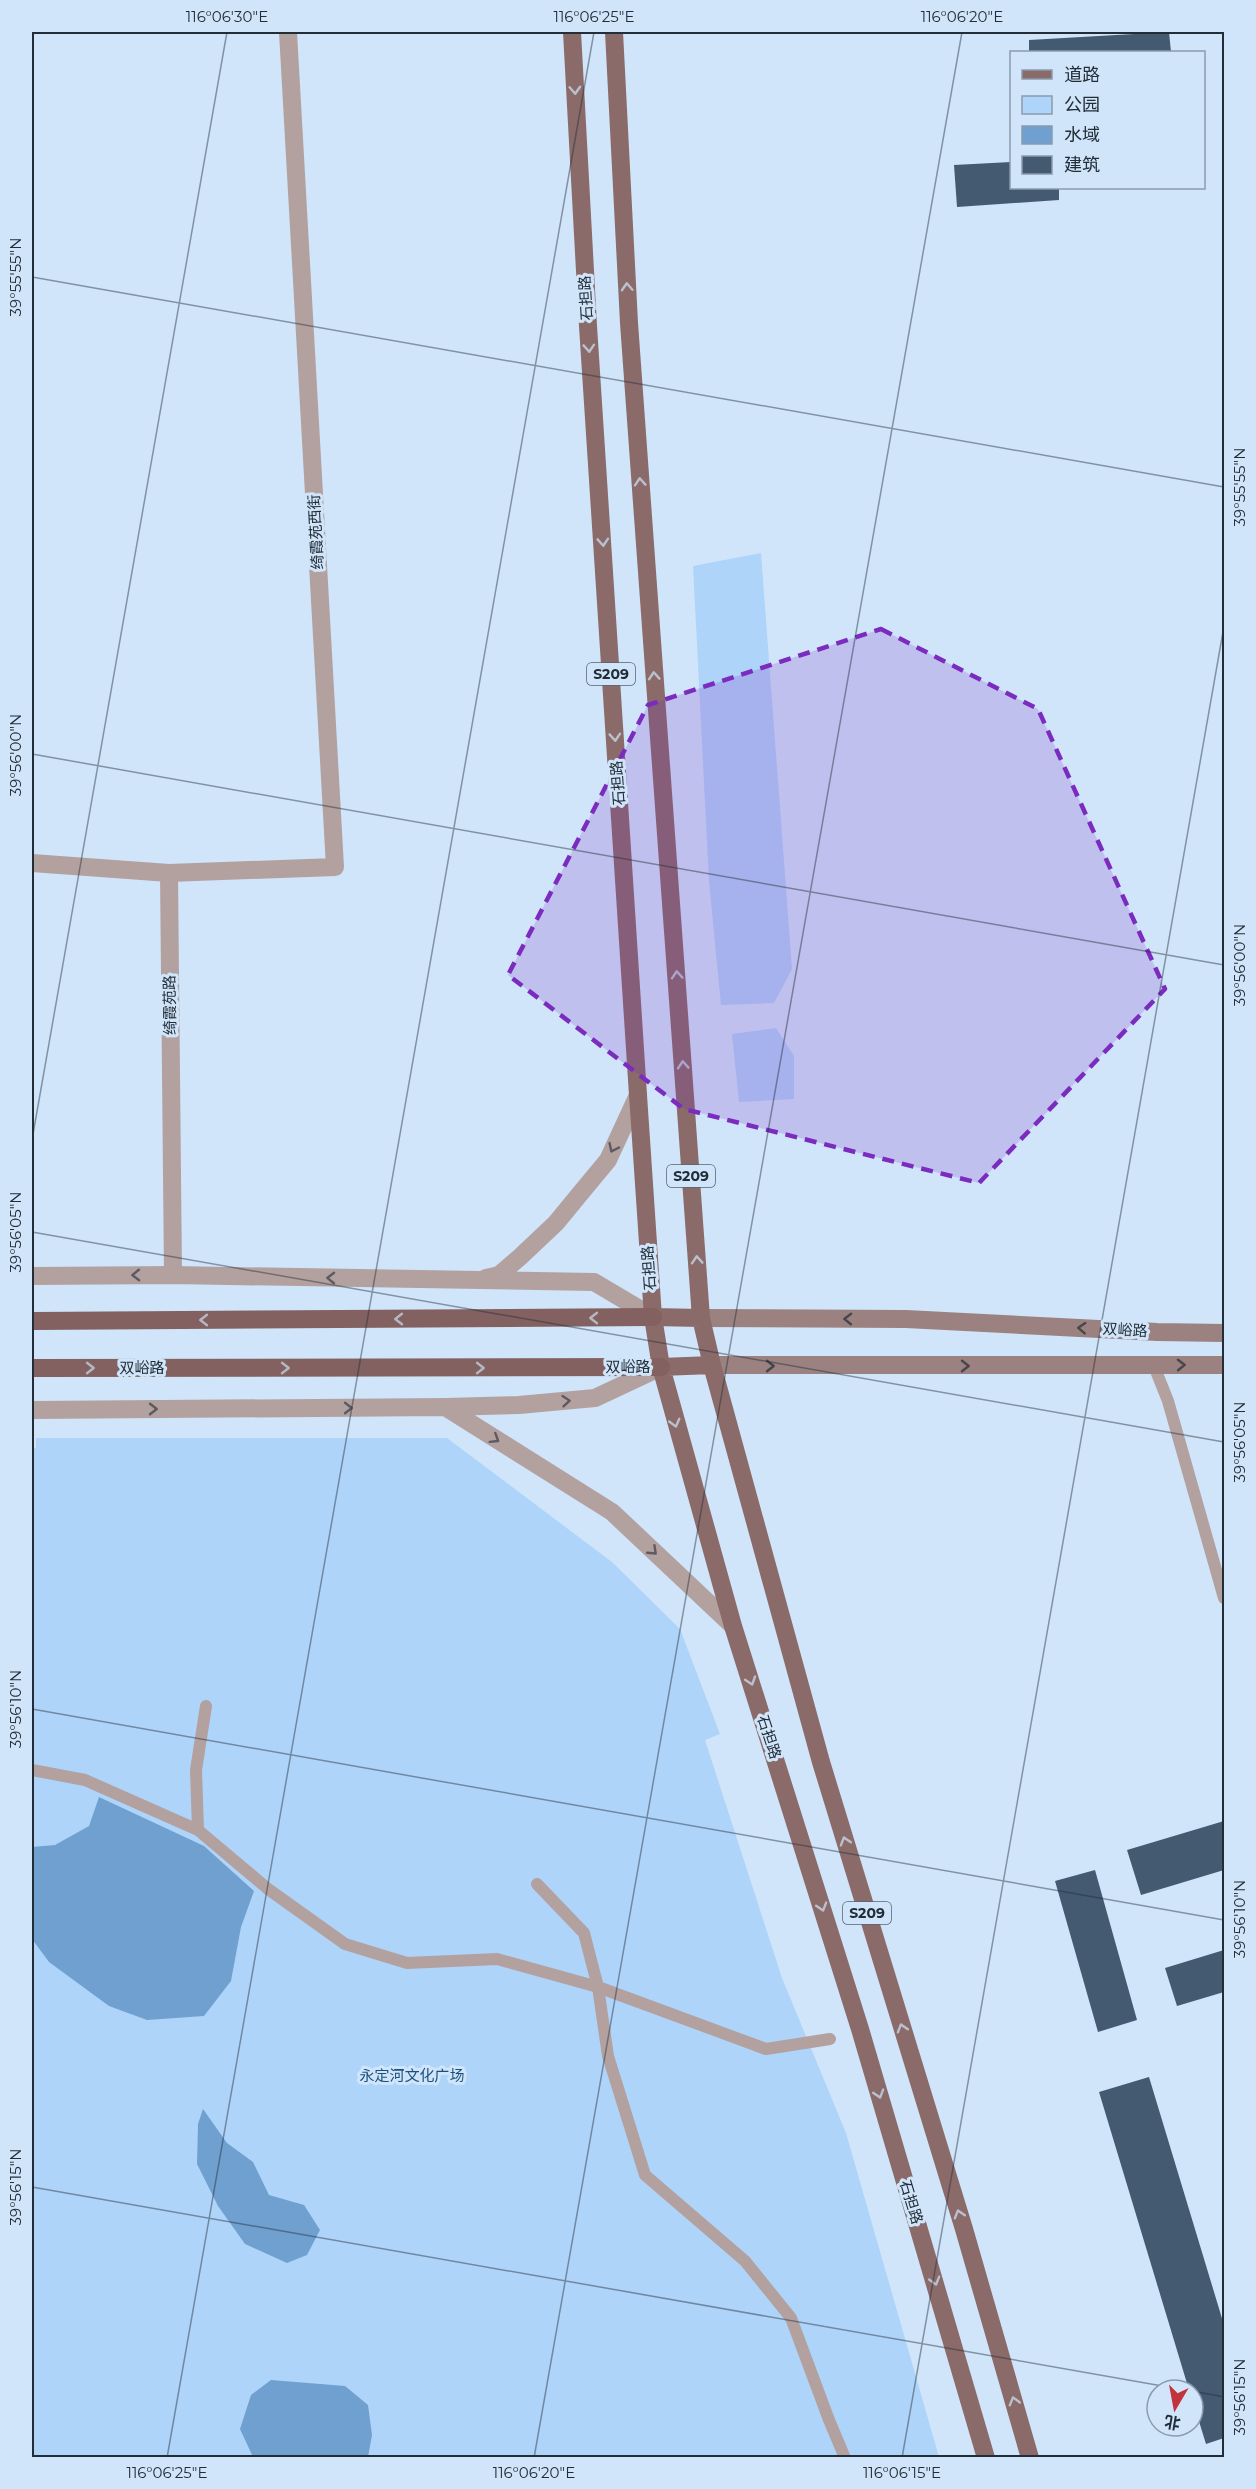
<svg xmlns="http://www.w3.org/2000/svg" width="1256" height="2489" font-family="Montserrat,'Noto Sans SC',sans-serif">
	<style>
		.green { fill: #afd4f9 }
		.water { fill: #6fa0d0 }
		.building { fill: #435a71 }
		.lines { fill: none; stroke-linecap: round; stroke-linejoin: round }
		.service { stroke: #b3a1a0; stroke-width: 12 }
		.minor { stroke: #b3a1a0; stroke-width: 18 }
		.tertiary { stroke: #b3a1a0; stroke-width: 18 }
		.secondary { stroke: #9b8280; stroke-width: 18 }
		.primary { stroke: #8a6b69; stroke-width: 18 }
		.trunk { stroke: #826160; stroke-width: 18 }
		.oneway { stroke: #bbc0ce }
		.oneway2 { stroke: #5d5b61 }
		.oneway3 { stroke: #b5b7c4 }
		.oneway4 { stroke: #47464d }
		.marked { fill: #7b2cbf; fill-opacity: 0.2; stroke: #7b2cbf; stroke-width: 4.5; stroke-dasharray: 12 8; stroke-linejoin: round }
		.ticks { fill: none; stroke: #232d37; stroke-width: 1.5; stroke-opacity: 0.45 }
		.labels { text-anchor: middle; stroke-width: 6; stroke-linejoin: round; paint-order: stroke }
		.shield { fill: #d0e5fa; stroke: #576472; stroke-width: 1.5 }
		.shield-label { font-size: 14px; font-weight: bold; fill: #232d37 }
		.street-label { font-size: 15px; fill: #232d37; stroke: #d0e5fa }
		.park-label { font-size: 15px; fill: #1a507e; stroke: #d0e5fa }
		.neatline { fill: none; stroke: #232d37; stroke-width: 2 }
		.ticks-label { font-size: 15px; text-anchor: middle; fill: #232d37 }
	</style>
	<rect width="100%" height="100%" fill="#d0e5fa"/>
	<path class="green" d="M 761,553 L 792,969 L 774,1003 L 721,1005 L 709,881 L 693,566 Z
		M 776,1028 L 794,1056 L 794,1099 L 739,1102 L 732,1034 Z
		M 36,1438 L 447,1438 L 612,1562 L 680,1629 L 720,1734 L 705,1740 L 782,1978 L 846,2133 L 939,2457 L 32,2458 L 32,1448 L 36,1448 Z"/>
	<path class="water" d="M 99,1797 L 204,1846 L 254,1891 L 241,1927 L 231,1981 L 204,2016 L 147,2020 L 109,2006 L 49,1962 L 32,1939 L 32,1847 L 55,1845 L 89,1826 Z
		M 203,2109 L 227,2143 L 253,2162 L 269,2195 L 304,2205 L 320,2230 L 307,2255 L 287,2263 L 245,2244 L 218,2206 L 197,2164 L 198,2124 Z
		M 271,2380 L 345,2386 L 368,2405 L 372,2435 L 368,2457 L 253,2457 L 240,2429 L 251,2395 Z"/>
	<path class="building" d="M 1169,32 L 1171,52 L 1029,52 L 1029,40 Z
		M 1011,162 L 1011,188 L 1059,188 L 1059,200 L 957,207 L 954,165 Z
		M 1224,1821 L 1224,1870 L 1141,1895 L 1127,1850 Z
		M 1095,1870 L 1137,2020 L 1098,2032 L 1055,1881 Z
		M 1224,1950 L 1224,1992 L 1177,2006 L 1165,1968 Z
		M 1149,2077 L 1224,2325 L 1224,2438 L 1206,2444 L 1193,2402 L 1193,2390 L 1189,2390 L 1099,2092 Z"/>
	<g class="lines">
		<path class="service" d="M 1154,1366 L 1168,1401 L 1224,1598
			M 32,1770 L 85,1780 L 198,1830 L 268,1889 L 345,1944 L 407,1963 L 497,1959 L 598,1987 L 766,2049 L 830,2039
			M 198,1830 L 196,1770 L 206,1706
			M 537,1884 L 584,1933 L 598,1987 L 608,2056 L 645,2175 L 745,2261 L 791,2318 L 829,2420 L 845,2458"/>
		<path class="minor" d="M 32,863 L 169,873 L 173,1275
			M 169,873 L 335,867 L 288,32"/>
		<path class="tertiary" d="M 32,1276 L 173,1275 L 594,1282 L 653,1317
			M 486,1278 L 499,1275 L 520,1257 L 556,1223 L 579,1195 L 608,1160 L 638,1095
			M 445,1407 L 612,1512 L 733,1626
			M 32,1410 L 445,1407 L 519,1405 L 595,1398 L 661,1367"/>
		<path class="secondary" d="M 701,1318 L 906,1319 L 1157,1332 L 1224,1333
			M 712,1365 L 1224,1365"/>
		<path class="primary" d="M 572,32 L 588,326 L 638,1095 L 653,1317 L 661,1367 L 733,1626 L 860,2029 L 986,2458
			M 614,32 L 629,323 L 701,1318 L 712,1365 L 821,1762 L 964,2229 L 1030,2458
			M 653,1317 L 701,1318
			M 661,1367 L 712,1365"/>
		<path class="trunk" d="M 32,1321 L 653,1317
			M 32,1368 L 661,1367"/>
	</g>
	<defs><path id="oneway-chevron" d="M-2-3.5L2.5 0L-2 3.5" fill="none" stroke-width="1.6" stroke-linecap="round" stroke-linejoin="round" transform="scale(1.5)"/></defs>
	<g class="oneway">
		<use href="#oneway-chevron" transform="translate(575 90) rotate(87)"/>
		<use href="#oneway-chevron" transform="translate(627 287) rotate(-93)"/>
		<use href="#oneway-chevron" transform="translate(589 348) rotate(86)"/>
		<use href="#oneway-chevron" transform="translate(640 482) rotate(-94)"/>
		<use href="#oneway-chevron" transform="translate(603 542) rotate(86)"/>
		<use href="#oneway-chevron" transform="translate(654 676) rotate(-94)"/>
		<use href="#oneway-chevron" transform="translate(615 737) rotate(86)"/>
		<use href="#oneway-chevron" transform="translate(677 975) rotate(-94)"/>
		<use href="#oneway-chevron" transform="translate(683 1065) rotate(-94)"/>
		<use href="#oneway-chevron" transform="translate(697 1260) rotate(-94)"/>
		<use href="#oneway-chevron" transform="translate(675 1423) rotate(75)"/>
		<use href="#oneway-chevron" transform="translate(751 1681) rotate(72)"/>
		<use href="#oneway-chevron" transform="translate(845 1841) rotate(-107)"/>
		<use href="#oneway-chevron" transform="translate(822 1907) rotate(73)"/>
		<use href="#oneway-chevron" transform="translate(902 2028) rotate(-107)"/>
		<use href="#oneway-chevron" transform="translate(879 2094) rotate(73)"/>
		<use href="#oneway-chevron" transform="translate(959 2214) rotate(-107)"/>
		<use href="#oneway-chevron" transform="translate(935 2281) rotate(74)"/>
		<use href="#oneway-chevron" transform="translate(1014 2401) rotate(-106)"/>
	</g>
	<g class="oneway2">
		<use href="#oneway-chevron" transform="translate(613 1148) rotate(115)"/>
		<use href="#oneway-chevron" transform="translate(136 1275) rotate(179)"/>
		<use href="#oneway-chevron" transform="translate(331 1278) rotate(-179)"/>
		<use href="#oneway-chevron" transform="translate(566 1401) rotate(-5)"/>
		<use href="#oneway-chevron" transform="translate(348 1408)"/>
		<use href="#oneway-chevron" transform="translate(153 1409)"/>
		<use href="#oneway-chevron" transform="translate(495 1439) rotate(32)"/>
		<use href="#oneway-chevron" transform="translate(653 1551) rotate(43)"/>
	</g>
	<g class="oneway3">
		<use href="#oneway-chevron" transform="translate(594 1318) rotate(-180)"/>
		<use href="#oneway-chevron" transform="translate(399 1319) rotate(180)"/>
		<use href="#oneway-chevron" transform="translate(204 1320) rotate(180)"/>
		<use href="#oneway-chevron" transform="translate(90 1368)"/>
		<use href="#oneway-chevron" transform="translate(285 1368)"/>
		<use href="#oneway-chevron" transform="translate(480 1368)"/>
	</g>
	<g class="oneway4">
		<use href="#oneway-chevron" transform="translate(848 1319) rotate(-179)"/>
		<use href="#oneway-chevron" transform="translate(1082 1328) rotate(-177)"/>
		<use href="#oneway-chevron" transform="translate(1181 1365) rotate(-1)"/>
		<use href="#oneway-chevron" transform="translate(770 1366)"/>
		<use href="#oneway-chevron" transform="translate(965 1366)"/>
	</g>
	<path class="marked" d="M 881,629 L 1038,709 L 1165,989 L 979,1183 L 684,1109 L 508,975 L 648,705 Z"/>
	<path class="ticks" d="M 32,277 L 1224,487M 32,754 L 1224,965M 32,1140 L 227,32M 32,1232 L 1224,1442M 32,1709 L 1224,1920M 32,2187 L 1185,2390M 1193,2391 L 1224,2397M 167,2458 L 594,32M 534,2458 L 962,32M 902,2458 L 1224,626"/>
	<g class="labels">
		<g class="shield">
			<rect x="587" y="663" width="48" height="22" rx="4.5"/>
			<rect x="667" y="1165" width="48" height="22" rx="4.5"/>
			<rect x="843" y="1902" width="48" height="22" rx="4.5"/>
		</g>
		<g class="shield-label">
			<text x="611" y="679">S209</text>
			<text x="691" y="1181">S209</text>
			<text x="867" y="1918">S209</text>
		</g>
		<g class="street-label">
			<text transform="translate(586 298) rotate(-93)" y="5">石担路</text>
			<text transform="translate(316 532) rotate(-93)" y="5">绮霞苑西街</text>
			<text transform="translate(618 783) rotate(-94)" y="5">石担路</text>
			<text transform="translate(170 1005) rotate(-91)" y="5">绮霞苑路</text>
			<text transform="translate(649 1268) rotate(-94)" y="5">石担路</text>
			<text transform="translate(1125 1330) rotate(3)" y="5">双峪路</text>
			<text x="628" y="1372">双峪路</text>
			<text x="142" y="1373">双峪路</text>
			<text transform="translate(769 1737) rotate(72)" y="5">石担路</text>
			<text transform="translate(911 2202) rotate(73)" y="5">石担路</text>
		</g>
		<g class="park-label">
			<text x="412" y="2081">永定河文化广场</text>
		</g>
	</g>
	<rect width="1256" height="2489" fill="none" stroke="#d0e5fa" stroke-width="66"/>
	<rect x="1010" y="51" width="195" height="138" fill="#d0e5fa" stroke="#8b9bac" stroke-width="1.5"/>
	<rect x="1022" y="70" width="30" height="9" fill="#8a6b69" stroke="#8b9bac" stroke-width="1.5"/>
	<text x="1064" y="81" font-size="18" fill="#232d37">道路</text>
	<rect x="1022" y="96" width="30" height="18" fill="#afd4f9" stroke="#8b9bac" stroke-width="1.5"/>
	<text x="1064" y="111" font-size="18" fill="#232d37">公园</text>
	<rect x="1022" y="126" width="30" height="18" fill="#6fa0d0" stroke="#8b9bac" stroke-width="1.5"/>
	<text x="1064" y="141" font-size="18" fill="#232d37">水域</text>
	<rect x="1022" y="156" width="30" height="18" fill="#435a71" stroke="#8b9bac" stroke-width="1.5"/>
	<text x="1064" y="171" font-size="18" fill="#232d37">建筑</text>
	<g transform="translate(1175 2408) rotate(190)"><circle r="28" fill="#d0e5fa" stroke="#8b9bac" stroke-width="1.5"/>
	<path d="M0-4.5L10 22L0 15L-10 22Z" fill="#c3333d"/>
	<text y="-9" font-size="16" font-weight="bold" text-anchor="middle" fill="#232d37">北</text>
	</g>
	<rect x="33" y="33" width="1190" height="2423" class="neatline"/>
	<g class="ticks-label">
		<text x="227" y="22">116°06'30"E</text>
		<text x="594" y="22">116°06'25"E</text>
		<text x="962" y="22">116°06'20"E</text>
		<text transform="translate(16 277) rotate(-90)" y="5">39°55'55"N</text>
		<text transform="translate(1240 487) rotate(-90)" y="5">39°55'55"N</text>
		<text transform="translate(16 755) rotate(-90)" y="5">39°56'00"N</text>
		<text transform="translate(1240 965) rotate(-90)" y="5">39°56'00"N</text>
		<text transform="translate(16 1232) rotate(-90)" y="5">39°56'05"N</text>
		<text transform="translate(1240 1442) rotate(-90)" y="5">39°56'05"N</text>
		<text transform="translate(16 1709) rotate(-90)" y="5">39°56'10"N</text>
		<text transform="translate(1240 1919) rotate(-90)" y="5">39°56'10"N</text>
		<text transform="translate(16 2187) rotate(-90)" y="5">39°56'15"N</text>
		<text transform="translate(1240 2397) rotate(-90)" y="5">39°56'15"N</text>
		<text x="167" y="2478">116°06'25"E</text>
		<text x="534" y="2478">116°06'20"E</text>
		<text x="902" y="2478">116°06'15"E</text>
	</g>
</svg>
